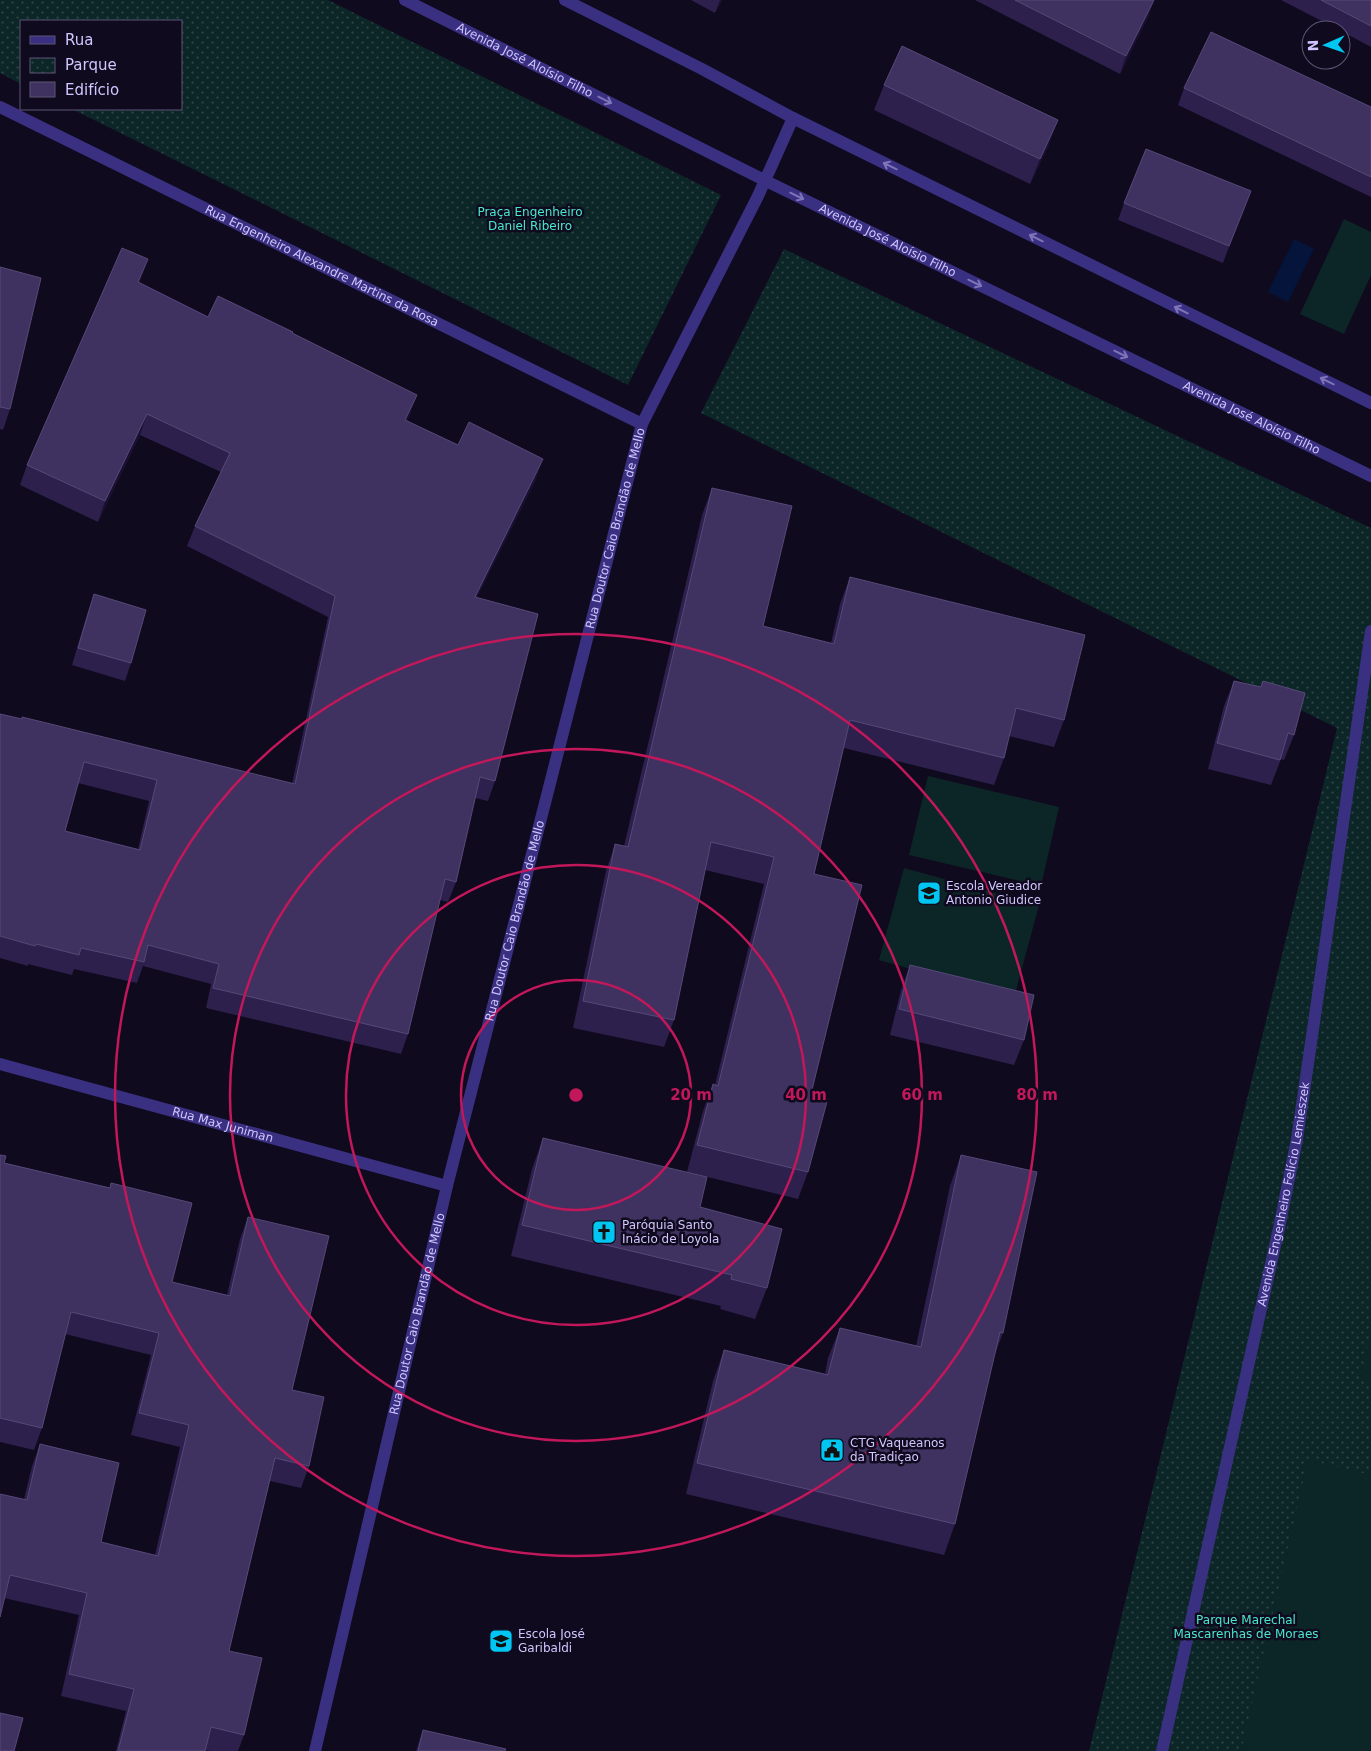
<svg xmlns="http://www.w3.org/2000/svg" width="1371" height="1751" font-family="'DejaVu Sans',sans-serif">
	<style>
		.park { fill: url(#park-dots) }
		.garden { fill: #0c2628 }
		.water { fill: #05143b }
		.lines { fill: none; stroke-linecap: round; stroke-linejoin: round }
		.pedestrian { stroke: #3a3081; stroke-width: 12 }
		.minor { stroke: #3a3081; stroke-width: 12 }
		.tertiary { stroke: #3a3081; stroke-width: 12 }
		.wall { fill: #2d204d; fill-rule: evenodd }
		.shaded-wall { fill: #1a1032 }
		.building { fill: #3f3260; stroke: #564979; fill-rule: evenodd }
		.oneway { stroke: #7e74ba }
		.ring { fill: none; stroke: #c2185b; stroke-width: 2.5 }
		.labels { text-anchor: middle; stroke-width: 5; stroke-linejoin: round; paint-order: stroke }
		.street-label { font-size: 12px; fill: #d1c6ff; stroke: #0f0a1d }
		.park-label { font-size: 12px; fill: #49e8cd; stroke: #0f0a1d }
		.poi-label { font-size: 12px; fill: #d1c6ff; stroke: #0f0a1d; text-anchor: start }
		.centre { fill: #c2185b; stroke: #0f0a1d; stroke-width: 2.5 }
		.ring-label { font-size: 15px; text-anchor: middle; font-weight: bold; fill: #c2185b; stroke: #0f0a1d; stroke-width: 5; stroke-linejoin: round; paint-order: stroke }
	</style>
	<defs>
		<pattern id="park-dots" width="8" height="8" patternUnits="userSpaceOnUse" patternTransform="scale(1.25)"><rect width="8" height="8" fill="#0c2628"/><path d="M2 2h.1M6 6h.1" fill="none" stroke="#2e4448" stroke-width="1.8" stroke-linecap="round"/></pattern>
	</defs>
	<rect width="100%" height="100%" fill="#0f0a1d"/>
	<path class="park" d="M 0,0 L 328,0 L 721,195 L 628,385 L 72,109 L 181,109 L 181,21 L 21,21 L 21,84 L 0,73 Z
		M 784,249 L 1371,528 L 1371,1751 L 1089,1751 L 1337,728 L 701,413 Z"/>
	<path class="garden" d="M 1344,219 L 1371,232 L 1371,275 L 1344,334 L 1300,314 Z
		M 928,776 L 1059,807 L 1041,886 L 909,855 Z
		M 904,868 L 1039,905 L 1014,998 L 879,960 Z
		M 1371,1331 L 1371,1382 L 1360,1379 Z
		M 1308,1460 L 1371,1475 L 1371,1751 L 1241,1751 Z"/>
	<path class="water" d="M 1294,239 L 1314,249 L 1288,302 L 1268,292 Z"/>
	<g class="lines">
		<path class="pedestrian" id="s1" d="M 1162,1751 L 1279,1228 L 1297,1139 L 1371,631"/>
		<g class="minor">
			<path id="s2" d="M 0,107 L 642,424"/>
			<path id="s3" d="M 0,1064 L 447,1186"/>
			<path id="s4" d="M 315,1751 L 447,1186 L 642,424 L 758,196 L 793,118"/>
		</g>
		<g class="tertiary">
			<path id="s5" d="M 405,0 L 766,181 L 1371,476"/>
			<path d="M 565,0 L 702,69 L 793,118 L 1371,403"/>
		</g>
	</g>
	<path class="wall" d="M 691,0 L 722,0 L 715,13 Z
		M 975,0 L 1154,0 L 1148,17 L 1120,74 Z
		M 1281,0 L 1371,0 L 1371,47 L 1341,31 L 1341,30 L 1339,30 Z
		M 884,85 L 1049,145 L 1030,184 L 874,110 Z
		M 1184,88 L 1371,107 L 1371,197 L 1178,105 Z
		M 1251,191 L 1223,263 L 1118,220 L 1124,203 Z
		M 0,267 L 10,409 L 3,430 L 0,429 Z
		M 140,283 L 208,317 L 292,333 L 417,395 L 407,421 L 458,445 L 536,479 L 477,597 L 495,781 L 488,801 L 475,798 L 456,882 L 448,902 L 440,900 L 408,1034 L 401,1054 L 206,1008 L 211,984 L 143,966 L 137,983 L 74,969 L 72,975 L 28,964 L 28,966 L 0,958 L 0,714 L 292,784 L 328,617 L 187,546 L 195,526 L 221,472 L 140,435 L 98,522 L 20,485 L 27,465 ZM 78,783 L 149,801 L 138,849 L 65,831 Z
		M 712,488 L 763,626 L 831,643 L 840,604 L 850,577 L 1064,720 L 1054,747 L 1009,736 L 1004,758 L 994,785 L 844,748 L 814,874 L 811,1094 L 808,1172 L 798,1199 L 687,1172 L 703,1111 L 713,1084 L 715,1085 L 764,884 L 705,870 L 674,1020 L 664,1047 L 573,1028 L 606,871 L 615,844 L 624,846 L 702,515 Z
		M 94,594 L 131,663 L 125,681 L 72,665 L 88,611 Z
		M 1234,681 L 1261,687 L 1263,681 L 1294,735 L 1284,760 L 1281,759 L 1271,785 L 1208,769 L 1224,706 Z
		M 910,965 L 1024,1040 L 1014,1065 L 890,1035 L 901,990 Z
		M 543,1138 L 700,1207 L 767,1288 L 755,1319 L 720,1309 L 721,1306 L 511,1256 L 532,1169 Z
		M 0,1155 L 4,1163 L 110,1188 L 111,1183 L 172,1282 L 227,1295 L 240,1239 L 248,1217 L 292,1390 L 309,1466 L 301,1488 L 270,1481 L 229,1651 L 244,1735 L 238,1751 L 210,1751 L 205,1750 L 205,1751 L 116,1751 L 126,1711 L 61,1696 L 79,1615 L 4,1598 L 24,1499 L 32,1466 L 40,1444 L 101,1542 L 155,1555 L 180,1447 L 131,1435 L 151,1355 L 65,1334 L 42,1428 L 34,1450 L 0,1442 Z
		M 961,1155 L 1003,1333 L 993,1359 L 955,1524 L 944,1555 L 686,1494 L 713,1381 L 724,1350 L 825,1374 L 828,1358 L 840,1328 L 916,1346 L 950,1186 Z
		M 423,1730 L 505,1751 L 416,1751 Z"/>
	<path class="shaded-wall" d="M 720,0 L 722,0 L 715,13 Z
		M 1154,0 L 1148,17 L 1120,74 L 1126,56 Z
		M 1058,120 L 1049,145 L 1030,184 L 1040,159 Z
		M 1251,191 L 1245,209 L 1223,263 L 1229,246 Z
		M 148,259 L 141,280 L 131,302 L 138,282 Z
		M 417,395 L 410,415 L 398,441 L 405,420 Z
		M 147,414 L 140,435 L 98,522 L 105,501 Z
		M 543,459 L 536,479 L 467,617 L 475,597 Z"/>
	<path class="building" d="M 1015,0 L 1154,0 L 1126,56 Z
		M 1321,0 L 1371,0 L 1371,26 Z
		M 1211,32 L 1371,107 L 1371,177 L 1184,88 Z
		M 902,46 L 1058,120 L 1040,159 L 884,85 Z
		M 1146,149 L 1251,191 L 1229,246 L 1124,203 Z
		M 122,248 L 148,259 L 138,282 L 208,317 L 218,296 L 293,332 L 292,333 L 417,395 L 405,420 L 458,445 L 469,422 L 543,459 L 475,597 L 538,614 L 495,781 L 480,777 L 456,882 L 445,879 L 408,1034 L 213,988 L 219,964 L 148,945 L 144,962 L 81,948 L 79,955 L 36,944 L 35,946 L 0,936 L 0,714 L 22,719 L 22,717 L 295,784 L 335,596 L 195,526 L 230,453 L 147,414 L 105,501 L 27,465 ZM 84,762 L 157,780 L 140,850 L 65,831 Z
		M 0,267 L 41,278 L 10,409 L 0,407 Z
		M 712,488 L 792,506 L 763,626 L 834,644 L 850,577 L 1085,635 L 1064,720 L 1016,708 L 1004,758 L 850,720 L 814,874 L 862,885 L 811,1094 L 828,1098 L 808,1172 L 697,1145 L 713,1084 L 718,1086 L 774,857 L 711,842 L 674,1020 L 583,1001 L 615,844 L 628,847 Z
		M 94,594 L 146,610 L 131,663 L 78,648 Z
		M 1234,681 L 1261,687 L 1263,681 L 1305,693 L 1294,735 L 1288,733 L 1280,760 L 1217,743 Z
		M 910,965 L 1034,995 L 1024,1040 L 899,1009 Z
		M 543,1138 L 707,1177 L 700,1207 L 782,1229 L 767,1288 L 731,1279 L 732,1275 L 522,1225 Z
		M 0,1155 L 6,1156 L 4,1163 L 110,1188 L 111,1183 L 192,1203 L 172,1282 L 230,1296 L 248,1217 L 329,1236 L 292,1390 L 324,1397 L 309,1466 L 275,1458 L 229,1651 L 262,1658 L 244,1735 L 211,1727 L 205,1751 L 118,1751 L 134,1689 L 69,1674 L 87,1593 L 10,1575 L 0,1617 L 0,1494 L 27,1500 L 40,1444 L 119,1463 L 101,1542 L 158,1556 L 189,1425 L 139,1413 L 159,1333 L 71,1312 L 42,1428 L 0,1418 Z
		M 961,1155 L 1037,1172 L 1003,1333 L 1000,1332 L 955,1524 L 697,1463 L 724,1350 L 828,1375 L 840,1328 L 921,1347 Z
		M 0,1713 L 23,1718 L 14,1751 L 0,1751 Z
		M 423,1730 L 506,1749 L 505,1751 L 418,1751 Z"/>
	<defs><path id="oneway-shaft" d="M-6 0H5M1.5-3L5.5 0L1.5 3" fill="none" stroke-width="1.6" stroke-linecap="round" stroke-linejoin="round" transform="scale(1.25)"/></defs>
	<g class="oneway">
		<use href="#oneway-shaft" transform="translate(605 100) rotate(27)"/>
		<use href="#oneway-shaft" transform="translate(890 166) rotate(-154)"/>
		<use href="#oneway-shaft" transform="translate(797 196) rotate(26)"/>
		<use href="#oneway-shaft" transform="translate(1036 238) rotate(-154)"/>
		<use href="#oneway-shaft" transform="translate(975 283) rotate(26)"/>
		<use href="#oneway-shaft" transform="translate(1181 310) rotate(-154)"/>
		<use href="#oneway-shaft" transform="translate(1121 354) rotate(26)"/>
		<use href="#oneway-shaft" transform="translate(1327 381) rotate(-154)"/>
	</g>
	<g class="ring">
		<circle cx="576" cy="1095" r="115"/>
		<circle cx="576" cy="1095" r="230"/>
		<circle cx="576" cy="1095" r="346"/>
		<circle cx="576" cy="1095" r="461"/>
	</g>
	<defs>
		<g id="school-square" transform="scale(1.25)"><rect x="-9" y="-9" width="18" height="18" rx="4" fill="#00c6f1" stroke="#0f0a1d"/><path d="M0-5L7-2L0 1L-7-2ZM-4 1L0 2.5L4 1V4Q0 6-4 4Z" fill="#111"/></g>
		<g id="church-square" transform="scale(1.25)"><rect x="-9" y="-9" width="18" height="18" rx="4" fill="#00c6f1" stroke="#0f0a1d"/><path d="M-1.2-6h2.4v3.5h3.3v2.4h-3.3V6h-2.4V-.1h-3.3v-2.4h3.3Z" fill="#111"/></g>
		<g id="civic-square" transform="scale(1.25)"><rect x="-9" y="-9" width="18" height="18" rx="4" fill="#00c6f1" stroke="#0f0a1d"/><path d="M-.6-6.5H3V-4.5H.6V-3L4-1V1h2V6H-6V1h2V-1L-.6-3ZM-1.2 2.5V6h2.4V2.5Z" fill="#111"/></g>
	</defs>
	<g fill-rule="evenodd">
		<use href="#school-square" x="929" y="893"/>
		<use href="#church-square" x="604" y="1232"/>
		<use href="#civic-square" x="832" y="1450"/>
		<use href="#school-square" x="501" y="1641"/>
	</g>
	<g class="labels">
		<g class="street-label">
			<text dy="4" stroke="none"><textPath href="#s5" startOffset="134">Avenida José Aloísio Filho</textPath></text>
			<text dy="4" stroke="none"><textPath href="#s5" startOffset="539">Avenida José Aloísio Filho</textPath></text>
			<text dy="4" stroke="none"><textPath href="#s2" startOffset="359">Rua Engenheiro Alexandre Martins da Rosa</textPath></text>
			<text dy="4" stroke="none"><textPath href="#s5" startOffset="944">Avenida José Aloísio Filho</textPath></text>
			<text dy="4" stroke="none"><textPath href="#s4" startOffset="1259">Rua Doutor Caio Brandão de Mello</textPath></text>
			<text dy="4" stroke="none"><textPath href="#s4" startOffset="854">Rua Doutor Caio Brandão de Mello</textPath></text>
			<text dy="4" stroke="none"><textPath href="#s3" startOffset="231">Rua Max Juniman</textPath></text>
			<text dy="4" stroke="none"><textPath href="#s1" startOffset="570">Avenida Engenheiro Felício Lemieszek</textPath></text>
			<text dy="4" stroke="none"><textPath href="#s4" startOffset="449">Rua Doutor Caio Brandão de Mello</textPath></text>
		</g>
		<g class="park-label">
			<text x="530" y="216">Praça Engenheiro<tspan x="530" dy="14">Daniel Ribeiro</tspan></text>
			<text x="1246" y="1624">Parque Marechal<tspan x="1246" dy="14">Mascarenhas de Moraes</tspan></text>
		</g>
		<g class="poi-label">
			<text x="946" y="890">Escola Vereador<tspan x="946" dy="14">Antonio Giudice</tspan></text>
			<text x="622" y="1229">Paróquia Santo<tspan x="622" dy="14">Inácio de Loyola</tspan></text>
			<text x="850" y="1447">CTG Vaqueanos<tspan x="850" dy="14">da Tradiçao</tspan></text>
			<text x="518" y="1638">Escola José<tspan x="518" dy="14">Garibaldi</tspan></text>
		</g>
	</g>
	<circle cx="576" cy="1095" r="8" class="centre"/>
	<g class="ring-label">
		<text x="691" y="1100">20 m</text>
		<text x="806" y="1100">40 m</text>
		<text x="922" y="1100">60 m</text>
		<text x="1037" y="1100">80 m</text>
	</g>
	<rect x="20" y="20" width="162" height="90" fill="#0f0a1d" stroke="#5d5577"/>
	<rect x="30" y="36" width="25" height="8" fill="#3a3081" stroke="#5d5577"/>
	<text x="65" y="45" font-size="15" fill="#d1c6ff">Rua</text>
	<rect x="30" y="58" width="25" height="15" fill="url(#park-dots)" stroke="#5d5577"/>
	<text x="65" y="70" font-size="15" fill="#d1c6ff">Parque</text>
	<rect x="30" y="82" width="25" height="15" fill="#3f3260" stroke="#5d5577"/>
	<text x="65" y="95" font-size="15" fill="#d1c6ff">Edifício</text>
	<g transform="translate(1326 45) rotate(268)"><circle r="24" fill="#0f0a1d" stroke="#5d5577"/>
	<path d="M0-4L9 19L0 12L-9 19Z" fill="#00c6f1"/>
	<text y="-8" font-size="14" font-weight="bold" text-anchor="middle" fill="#d1c6ff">N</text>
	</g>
</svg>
